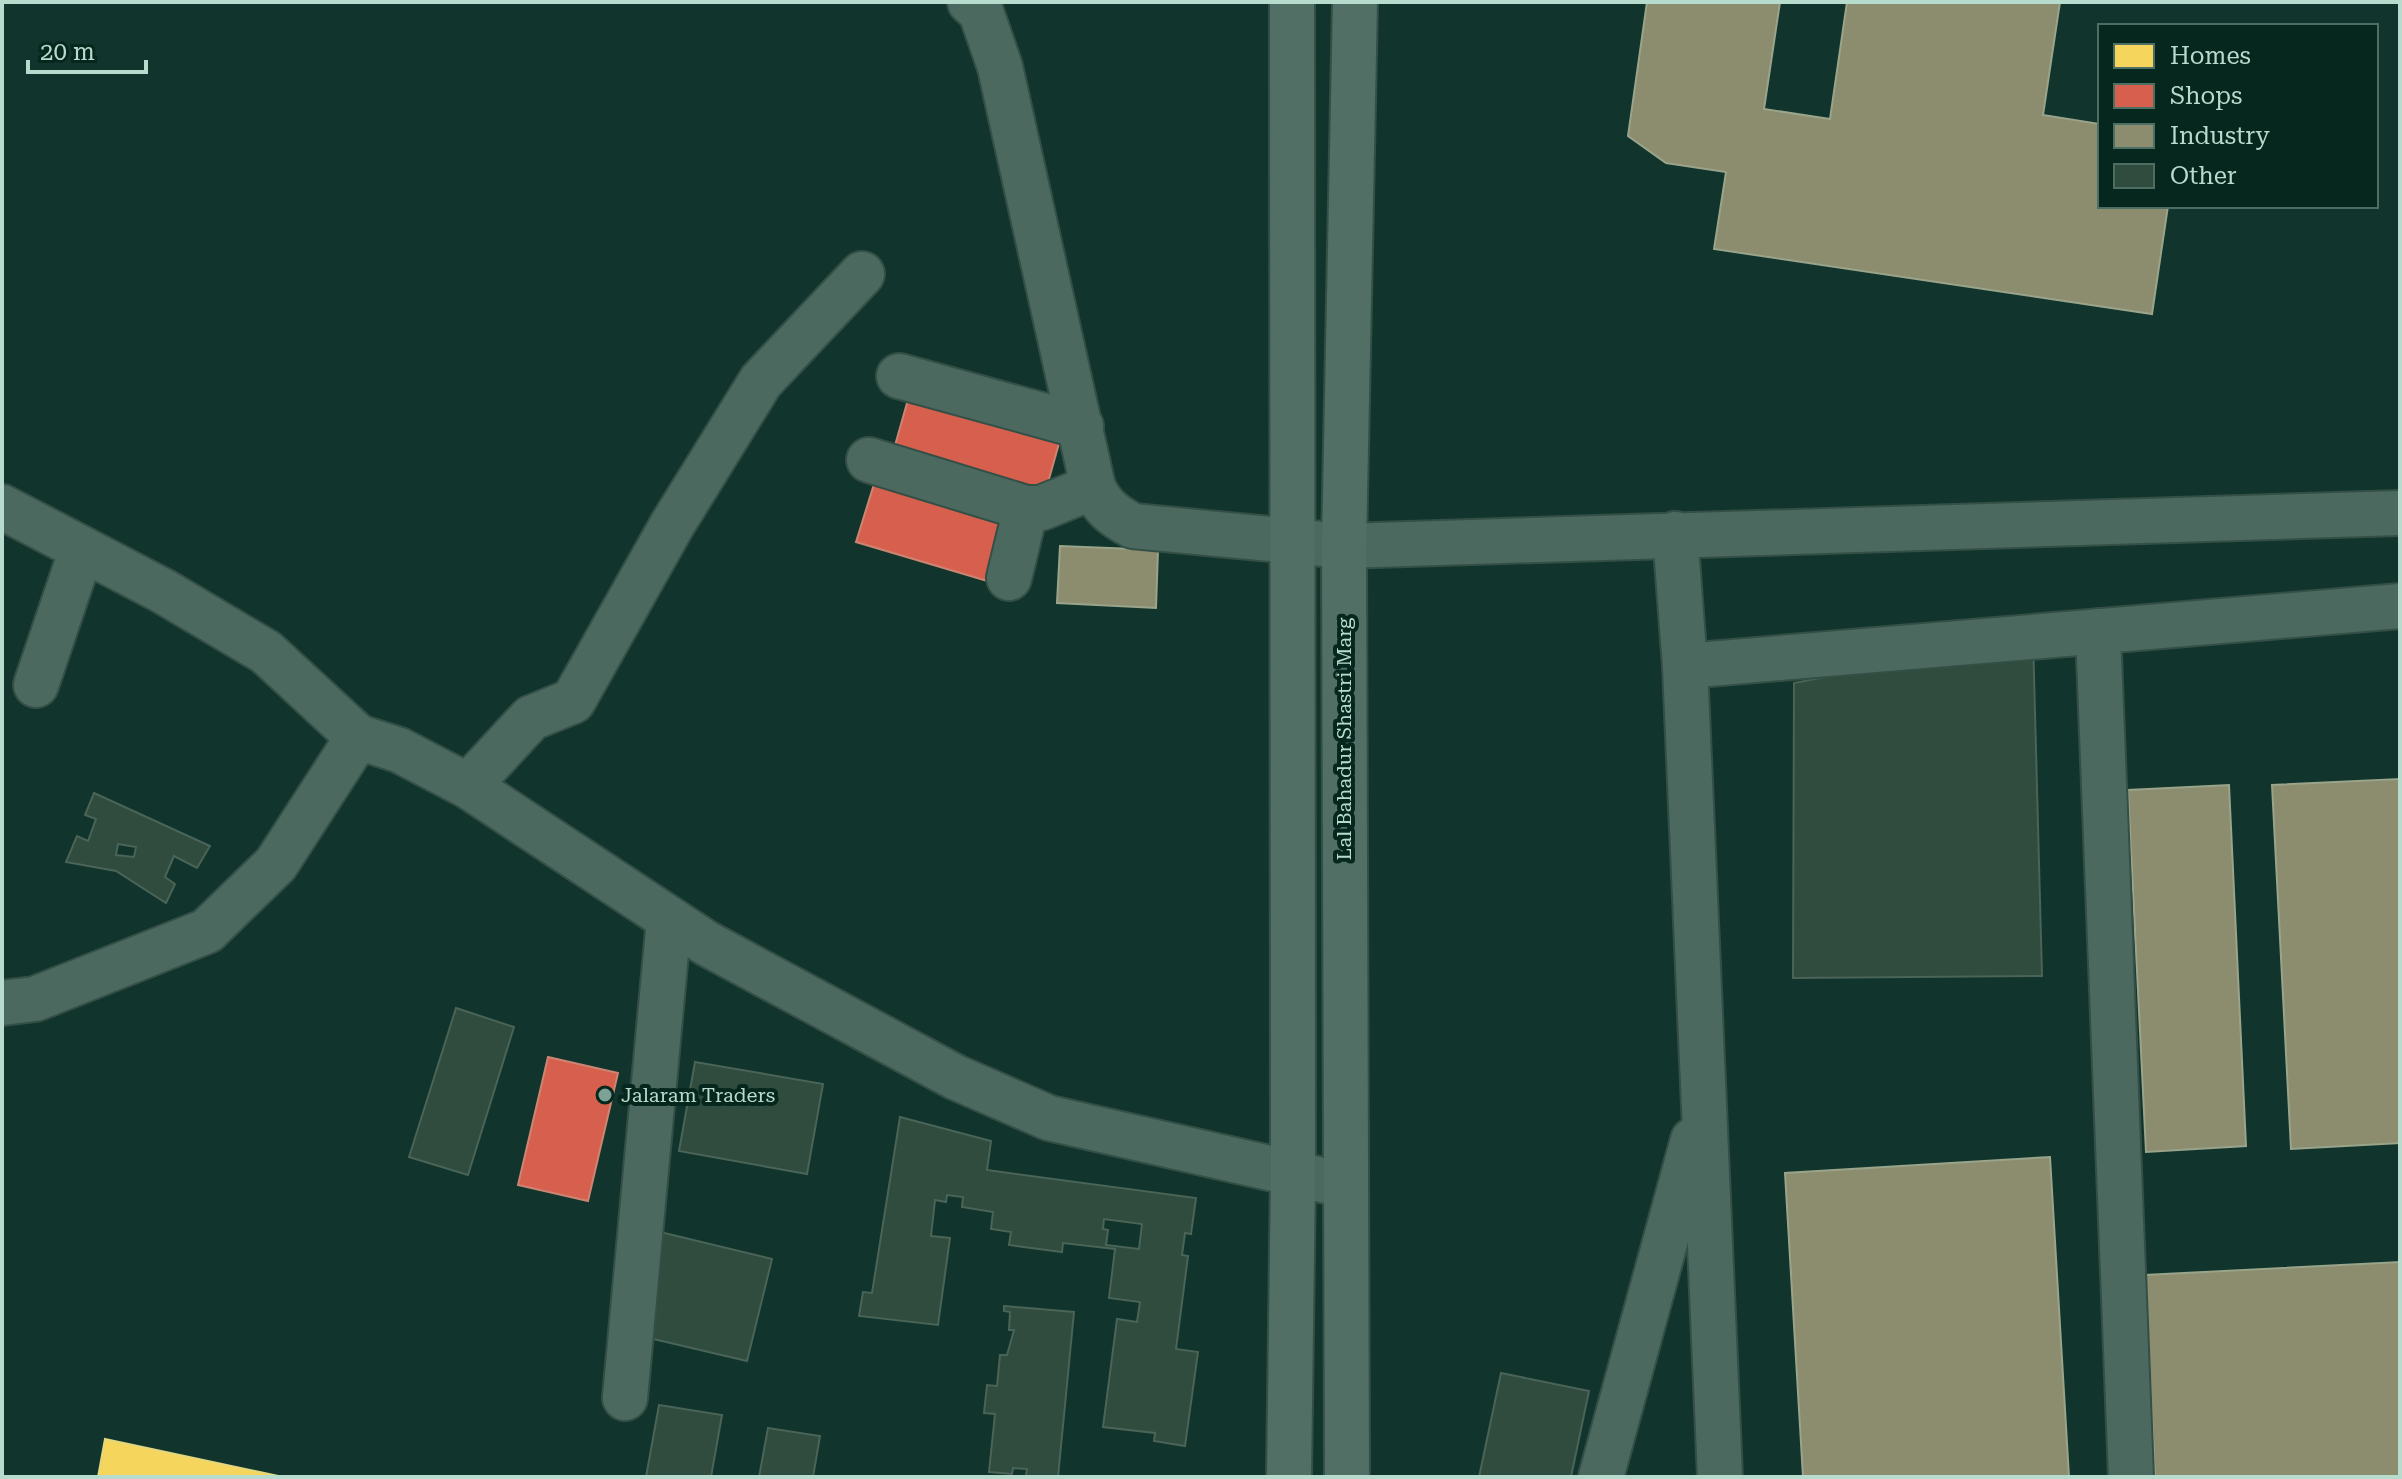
<svg xmlns="http://www.w3.org/2000/svg" width="2402" height="1479" font-family="'Roboto Serif',serif">
	<style>
		.homes { fill: #f6d55c; stroke: #e3d77e; stroke-width: 2 }
		.shops { fill: #d6604d; stroke: #cd8573; stroke-width: 2 }
		.industry { fill: #8c8c6e; stroke: #99a48a; stroke-width: 2 }
		.building { fill: #2f4c3e; stroke: #4a6457; stroke-width: 2; fill-rule: evenodd }
		.lines { fill: none; stroke-linecap: round; stroke-linejoin: round }
		.minor-casing { stroke: #344f46; stroke-width: 48 }
		.major-casing { stroke: #344f46; stroke-width: 48 }
		.minor { stroke: #4c6960; stroke-width: 44 }
		.major { stroke: #526f66; stroke-width: 44 }
		.poi-dot { fill: #7da195; stroke: #06271d; stroke-width: 3 }
		.labels { text-anchor: middle; stroke-width: 8; stroke-linejoin: round; paint-order: stroke }
		.street-label { font-size: 20px; fill: #b7dbcd; stroke: #06271d }
		.poi-label { font-size: 20px; fill: #b7dbcd; stroke: #06271d; text-anchor: start }
	</style>
	<rect width="100%" height="100%" fill="#11352c"/>
	<path class="homes" d="M 105,1439 L 283,1477 L 98,1477 Z"/>
	<path class="shops" d="M 911,389 L 1062,433 L 1043,500 L 892,456 Z
		M 879,468 L 1015,509 L 994,583 L 856,542 Z
		M 548,1057 L 618,1073 L 588,1201 L 518,1185 Z"/>
	<path class="industry" d="M 1647,2 L 1780,2 L 1764,109 L 1830,119 L 1847,2 L 2060,2 L 2043,115 L 2100,124 L 2100,206 L 2168,206 L 2152,314 L 1714,249 L 1726,172 L 1666,163 L 1628,136 Z
		M 1060,546 L 1158,550 L 1156,608 L 1057,603 Z
		M 2400,779 L 2400,1143 L 2291,1149 L 2272,785 Z
		M 2229,785 L 2246,1146 L 2146,1152 L 2128,790 Z
		M 2050,1157 L 2069,1477 L 1803,1477 L 1785,1173 Z
		M 2400,1262 L 2400,1477 L 2155,1477 L 2145,1275 Z"/>
	<path class="building" d="M 2033,637 L 2042,976 L 1793,978 L 1794,683 Z
		M 94,793 L 210,846 L 197,868 L 174,856 L 165,877 L 175,884 L 166,903 L 116,871 L 66,862 L 77,836 L 88,841 L 96,819 L 85,815 ZM 118,844 L 136,847 L 134,857 L 116,855 Z
		M 456,1008 L 514,1027 L 468,1175 L 409,1157 Z
		M 695,1062 L 823,1084 L 807,1174 L 679,1151 Z
		M 900,1117 L 991,1141 L 987,1170 L 1196,1198 L 1191,1234 L 1185,1233 L 1182,1255 L 1188,1256 L 1176,1349 L 1198,1352 L 1185,1446 L 1154,1441 L 1155,1433 L 1103,1427 L 1117,1319 L 1137,1322 L 1140,1302 L 1109,1298 L 1115,1249 L 1063,1243 L 1062,1252 L 1009,1245 L 1011,1232 L 991,1229 L 993,1212 L 962,1207 L 963,1197 L 947,1195 L 946,1202 L 935,1200 L 931,1236 L 950,1238 L 938,1325 L 859,1316 L 863,1292 L 872,1293 ZM 1104,1219 L 1142,1224 L 1139,1249 L 1106,1245 L 1108,1230 L 1103,1229 Z
		M 656,1231 L 772,1259 L 747,1361 L 632,1334 Z
		M 1004,1306 L 1074,1312 L 1058,1477 L 1026,1476 L 1027,1469 L 1013,1468 L 1012,1474 L 989,1472 L 995,1414 L 984,1413 L 987,1385 L 997,1386 L 1000,1355 L 1007,1355 L 1014,1330 L 1009,1330 L 1010,1312 L 1004,1311 Z
		M 1501,1373 L 1589,1391 L 1571,1477 L 1479,1477 Z
		M 659,1405 L 722,1415 L 711,1477 L 646,1477 Z
		M 768,1428 L 820,1436 L 813,1477 L 759,1477 Z"/>
	<g class="lines">
		<g class="minor-casing">
			<path id="minor" d="M 970,2 L 981,12 L 1000,67 L 1093,487 C 1102,507 1114,516 1133,526 L 1344,546 L 2400,513
				M 899,376 L 1081,426
				M 869,460 L 1026,508 L 1041,508 L 1093,487
				M 2,507 L 163,591 L 266,652 L 358,737 L 399,750 L 468,786 L 706,943 L 955,1077 L 1049,1118 L 1344,1185
				M 1675,534 L 1685,666 L 1720,1477
				M 1009,578 L 1026,508
				M 2098,631 L 2131,1477
				M 1685,666 L 2400,606
				M 36,685 L 82,549
				M 468,786 L 531,718 L 573,701 L 672,525 L 761,381 L 862,274
				M 2,1003 L 35,999 L 207,931 L 276,864 L 358,737
				M 625,1398 L 669,920
				M 1601,1477 L 1693,1140"/>
		</g>
		<g class="major-casing">
			<path id="major" d="M 1289,1477 L 1293,1175 L 1292,2
				M 1347,1477 L 1344,546 L 1355,2"/>
		</g>
		<use href="#minor" class="minor"/>
		<use href="#major" class="major"/>
	</g>
	<circle class="poi-dot" cx="605" cy="1095" r="8"/>
	<g class="labels">
		<g class="street-label">
			<text transform="translate(1344 739) rotate(-90)" y="7">Lal Bahadur Shastri Marg</text>
		</g>
		<g class="poi-label">
			<text x="621" y="1102">Jalaram Traders</text>
		</g>
	</g>
	<rect width="2402" height="1479" fill="none" stroke="#b7dbcd" stroke-width="8"/>
	<rect x="2098" y="24" width="280" height="184" fill="#06271d" stroke="#4d6f63" stroke-width="2"/>
	<rect x="2114" y="44" width="40" height="24" fill="#f6d55c" stroke="#4d6f63" stroke-width="2"/>
	<text x="2170" y="64" font-size="24" fill="#b7dbcd">Homes</text>
	<rect x="2114" y="84" width="40" height="24" fill="#d6604d" stroke="#4d6f63" stroke-width="2"/>
	<text x="2170" y="104" font-size="24" fill="#b7dbcd">Shops</text>
	<rect x="2114" y="124" width="40" height="24" fill="#8c8c6e" stroke="#4d6f63" stroke-width="2"/>
	<text x="2170" y="144" font-size="24" fill="#b7dbcd">Industry</text>
	<rect x="2114" y="164" width="40" height="24" fill="#2f4c3e" stroke="#4d6f63" stroke-width="2"/>
	<text x="2170" y="184" font-size="24" fill="#b7dbcd">Other</text>
	<path d="M28 60v12h118v-12" fill="none" stroke="#b7dbcd" stroke-width="4"/>
	<text x="40" y="60" font-size="24" fill="#b7dbcd" stroke="#06271d" stroke-width="6" paint-order="stroke">20 m</text>
</svg>
